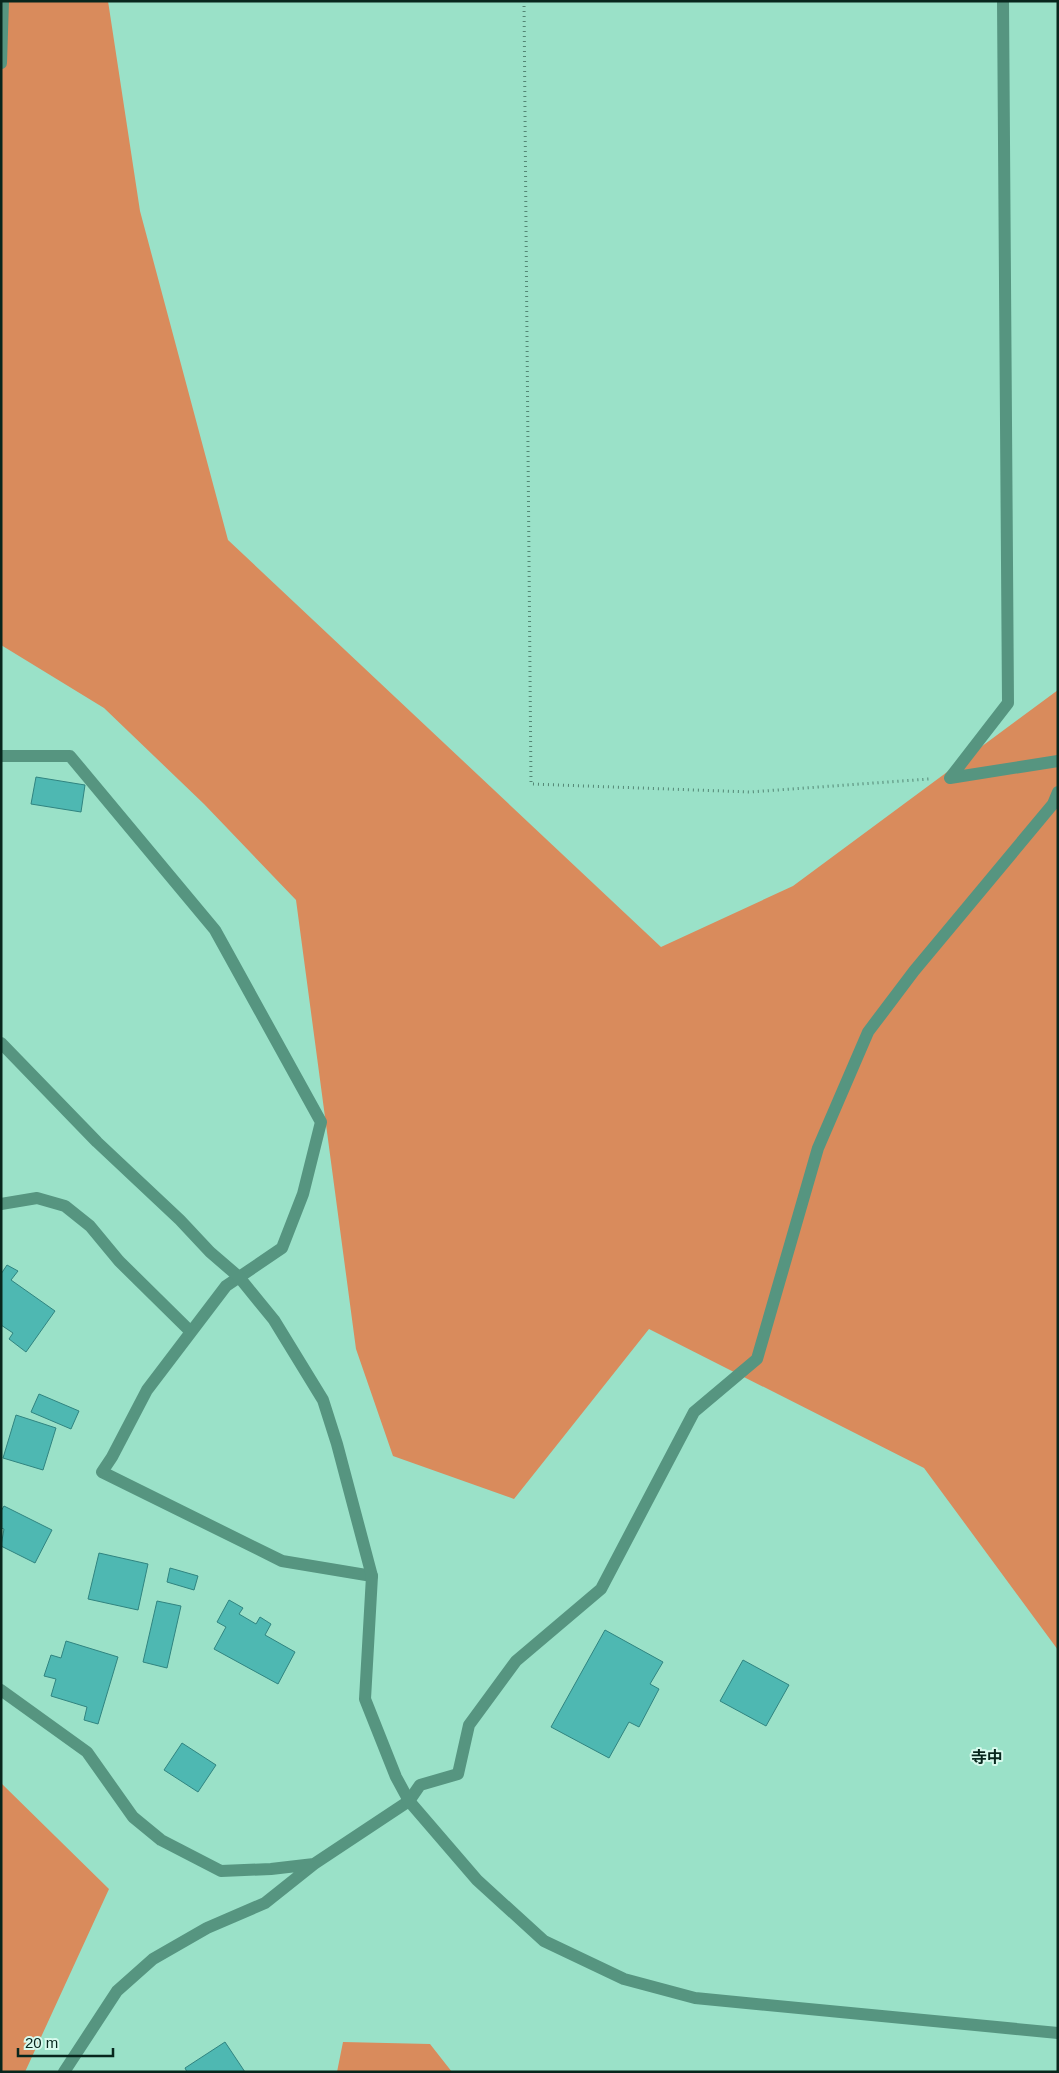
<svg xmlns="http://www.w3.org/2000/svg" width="1059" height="2073" font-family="Helvetica,'Noto Sans JP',sans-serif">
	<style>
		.green { fill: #d98b5c }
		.building { fill: #4eb8b2; stroke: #308480 }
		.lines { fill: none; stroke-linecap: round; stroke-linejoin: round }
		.path { stroke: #538674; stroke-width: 3; stroke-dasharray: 1 4; stroke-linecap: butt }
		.minor { stroke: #569580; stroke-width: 12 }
		.tertiary { stroke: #569580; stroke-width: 12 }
		.labels { text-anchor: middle; stroke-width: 4; stroke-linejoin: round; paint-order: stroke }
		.quarter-label { font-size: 16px; font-weight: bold; fill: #08261d; stroke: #d7faed }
	</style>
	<rect width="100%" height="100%" fill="#9ae1c8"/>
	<path class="green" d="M 1,1 L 108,1 L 140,211 L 228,540 L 661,947 L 793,886 L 1058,690 L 1058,1650 L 924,1468 L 649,1329 L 514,1499 L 393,1456 L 356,1349 L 296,900 L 204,804 L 104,708 L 1,645 Z
		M 1,1783 L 109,1889 L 25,2072 L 1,2072 Z
		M 343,2042 L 430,2044 L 452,2072 L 337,2072 Z"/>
	<path class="building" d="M 36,777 L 85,785 L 81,812 L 31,804 Z
		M 7,1265 L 18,1271 L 11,1280 L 55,1311 L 26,1352 L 9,1339 L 13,1333 L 1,1325 L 1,1274 Z
		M 39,1394 L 79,1411 L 71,1429 L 31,1412 Z
		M 16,1415 L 56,1428 L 43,1470 L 3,1458 Z
		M 4,1506 L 52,1530 L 35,1563 L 1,1546 L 4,1529 L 1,1528 L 1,1511 Z
		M 99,1553 L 148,1564 L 138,1610 L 88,1599 Z
		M 170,1568 L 198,1576 L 194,1590 L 167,1582 Z
		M 229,1600 L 243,1608 L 239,1614 L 256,1624 L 260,1617 L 271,1624 L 265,1635 L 295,1652 L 278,1684 L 214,1649 L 226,1627 L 217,1622 Z
		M 157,1601 L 181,1606 L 167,1668 L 143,1662 Z
		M 605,1630 L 663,1662 L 650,1684 L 659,1689 L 639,1727 L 629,1722 L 609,1758 L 551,1727 Z
		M 66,1641 L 118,1657 L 98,1724 L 84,1720 L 87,1707 L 51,1696 L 56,1679 L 44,1676 L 51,1655 L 61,1658 Z
		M 743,1660 L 789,1685 L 766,1726 L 720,1701 Z
		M 182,1743 L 216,1765 L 198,1792 L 164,1770 Z
		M 225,2042 L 245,2072 L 187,2072 L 185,2068 Z"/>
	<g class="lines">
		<path class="path" d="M 524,1 L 531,784 L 750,792 L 929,779"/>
		<path class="minor" d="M 1,756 L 70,756 L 215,930 L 321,1122 L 303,1194 L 282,1248 L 226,1286 L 147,1390 L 112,1457 L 102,1472 L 282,1561 L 372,1576
			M 950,778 L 1008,703 L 1003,1
			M 950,778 L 1058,761
			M 1,1204 L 37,1198 L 65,1206 L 90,1226 L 119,1261 L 191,1332
			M 1,1690 L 87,1752 L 133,1817 L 161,1840 L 221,1871 L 271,1869 L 314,1864 L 409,1801 L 420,1785 L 458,1774 L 469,1725 L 516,1661 L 601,1589 L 694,1412 L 757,1359 L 818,1148 L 868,1032 L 914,971 L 1053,804 L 1058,792
			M 64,2072 L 117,1991 L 153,1959 L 207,1928 L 265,1903 L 314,1864"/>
		<path class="tertiary" d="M 1,63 L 3,1
			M 1,1043 L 97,1142 L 180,1220 L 210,1252 L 239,1277 L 274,1320 L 323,1400 L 337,1444 L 372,1576 L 365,1699 L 396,1777 L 409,1801 L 477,1880 L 544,1941 L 624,1979 L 695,1998 L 1058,2033"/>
	</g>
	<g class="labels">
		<g class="quarter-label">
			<text x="987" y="1763">寺中</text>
		</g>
	</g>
	<rect width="1059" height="2073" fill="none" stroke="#08261d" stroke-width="5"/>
	<path d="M18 2048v8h95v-8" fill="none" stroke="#08261d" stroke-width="2.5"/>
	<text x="25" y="2048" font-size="15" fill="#08261d" stroke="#d7faed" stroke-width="4" paint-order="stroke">20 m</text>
</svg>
